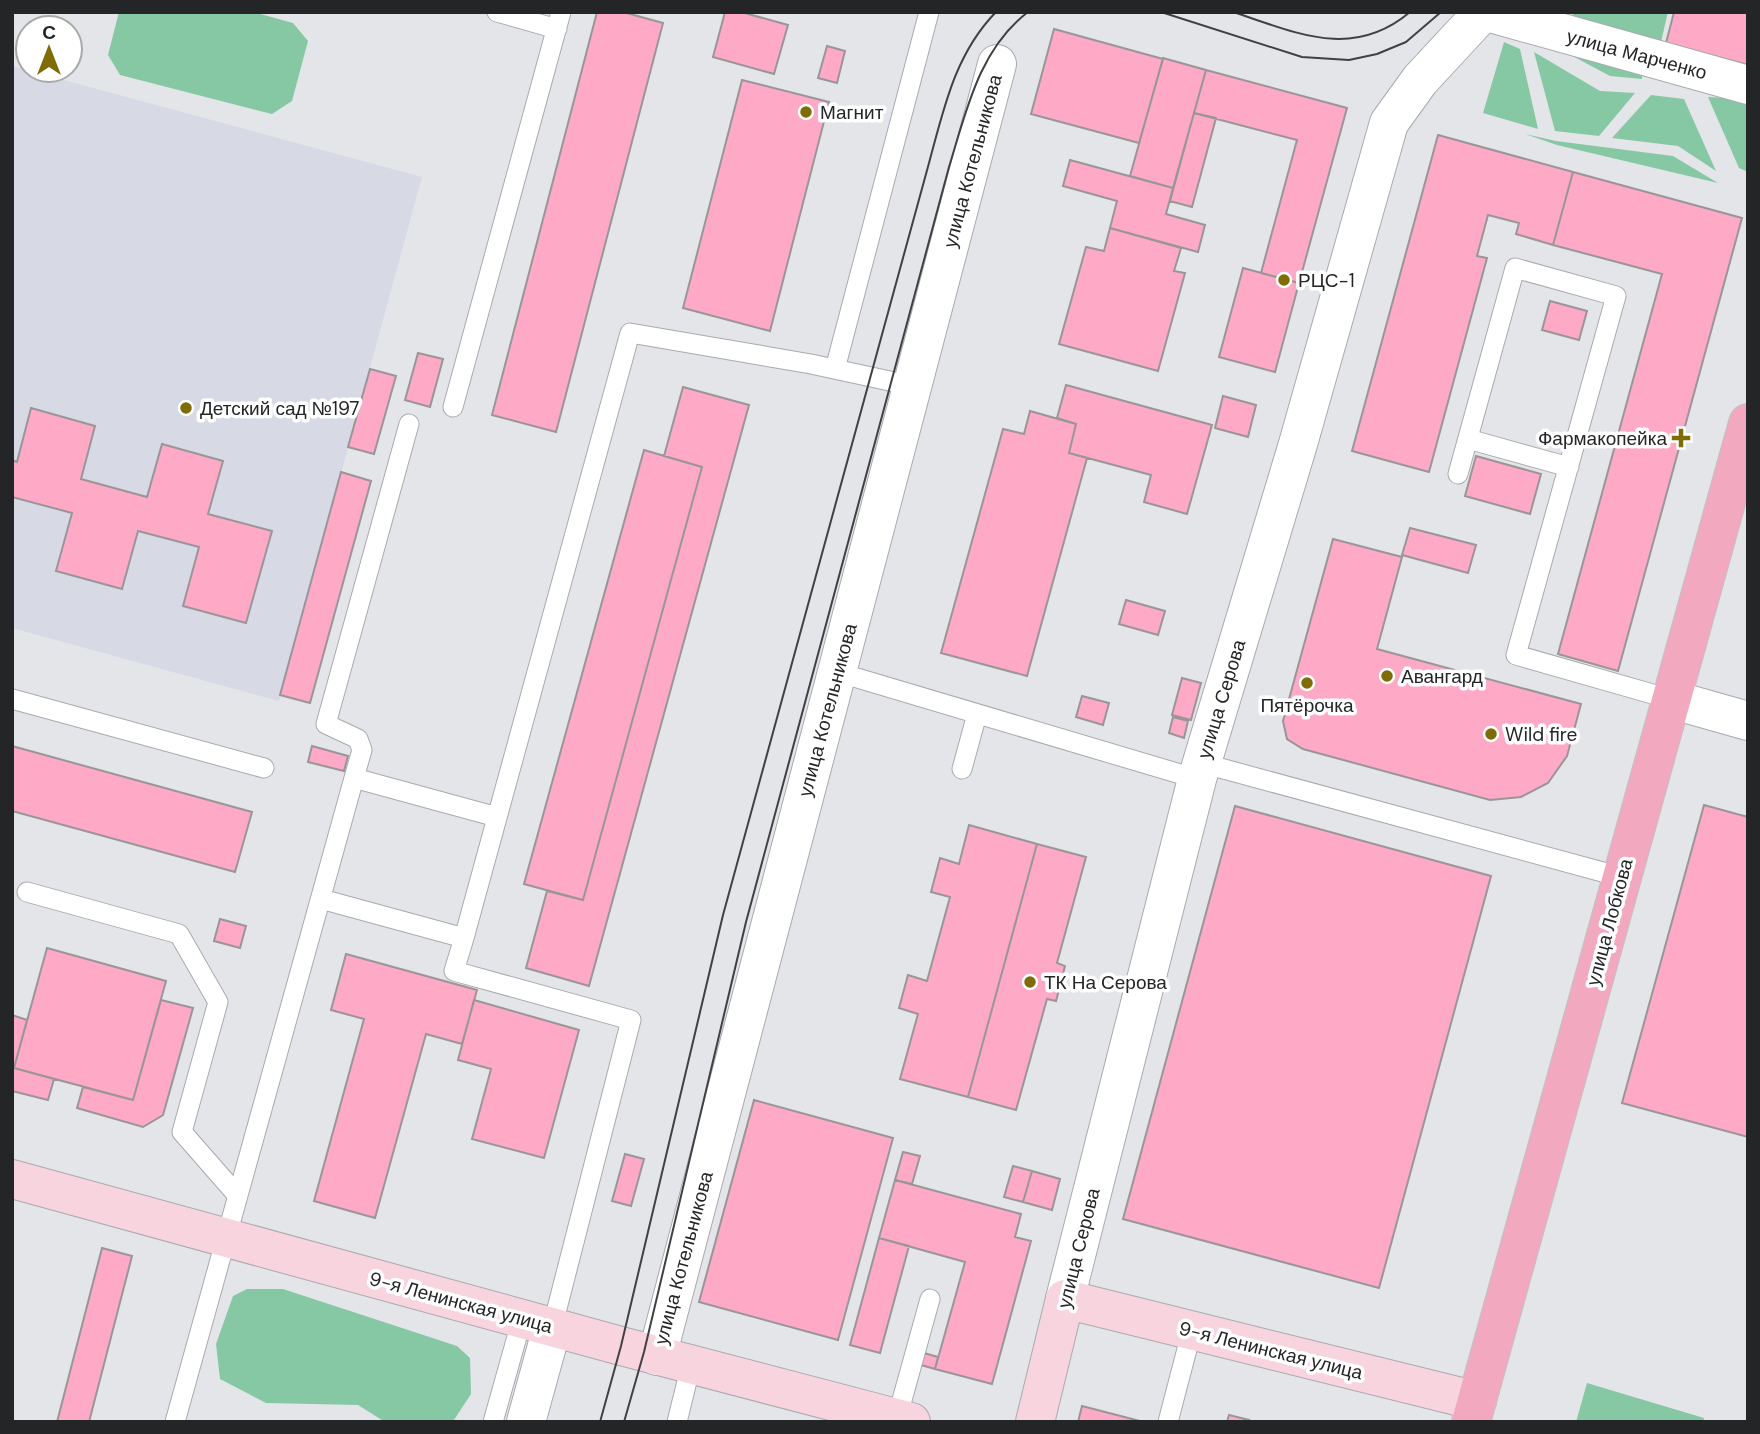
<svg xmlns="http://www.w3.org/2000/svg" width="1760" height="1434" font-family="'DM Sans',sans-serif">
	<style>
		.built { fill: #d7dae5 }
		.green { fill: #87c8a4 }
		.building { fill: #feaac7; stroke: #9a9597; stroke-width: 2 }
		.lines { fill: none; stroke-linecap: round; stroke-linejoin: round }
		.lane-casing { stroke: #a9aaaf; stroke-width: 21 }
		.street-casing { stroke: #a9aaaf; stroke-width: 40 }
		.secondary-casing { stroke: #a9aaaf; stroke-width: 40 }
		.primary-casing { stroke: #c2c2c3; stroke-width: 40 }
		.lane { stroke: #fff; stroke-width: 19 }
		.street { stroke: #fff; stroke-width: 38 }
		.secondary { stroke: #f8d4de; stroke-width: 38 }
		.primary { stroke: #f2a8be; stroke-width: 38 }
		.tram { stroke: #404144; stroke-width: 2 }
		.poi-dot { fill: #7f6c07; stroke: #fff; stroke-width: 2.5 }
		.labels { text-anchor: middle; stroke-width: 7; stroke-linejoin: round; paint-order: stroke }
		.street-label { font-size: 19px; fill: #242527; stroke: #fff }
		.poi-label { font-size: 19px; fill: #242527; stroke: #fff; text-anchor: start }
	</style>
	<rect width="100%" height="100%" fill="#e4e5e9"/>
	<path class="built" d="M 12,66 L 422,177 L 279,701 L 12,628 Z"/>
	<path class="green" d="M 119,12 L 253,12 L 293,23 L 308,41 L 292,101 L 272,114 L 120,75 L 108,55 Z
		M 1571,12 L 1668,12 L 1660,46 L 1582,27 Z
		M 1535,36 L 1643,65 L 1642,79 L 1610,76 Z
		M 1504,42 L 1520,49 L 1538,129 L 1483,113 Z
		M 1534,52 L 1600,91 L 1635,93 L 1599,136 L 1555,131 Z
		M 1651,95 L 1684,99 L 1716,171 L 1678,146 L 1612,138 Z
		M 1708,97 L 1748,99 L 1748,172 L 1739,168 Z
		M 1525,134 L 1556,141 L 1673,156 L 1718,183 L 1557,145 Z
		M 247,1289 L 283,1289 L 457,1346 L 470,1358 L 471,1394 L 454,1420 L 385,1422 L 358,1405 L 266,1403 L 220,1379 L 216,1344 L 233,1296 Z
		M 1587,1383 L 1704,1418 L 1703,1422 L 1576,1422 Z"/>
	<path class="building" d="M 597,12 L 623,12 L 663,23 L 556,432 L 492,415 Z
		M 725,12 L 741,12 L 788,25 L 774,74 L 713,57 Z
		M 1674,12 L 1748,12 L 1748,65 L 1666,43 Z
		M 1054,29 L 1163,59 L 1139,143 L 1031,114 Z
		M 827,46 L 845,51 L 837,83 L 818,78 Z
		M 1163,58 L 1206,70 L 1173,188 L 1130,176 Z
		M 1206,70 L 1347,108 L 1299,283 L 1261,273 L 1297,140 L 1194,113 Z
		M 742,80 L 829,102 L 770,331 L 683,308 Z
		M 1194,113 L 1216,118 L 1192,207 L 1170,201 Z
		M 1438,135 L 1573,172 L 1553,245 L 1516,234 L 1519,223 L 1488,215 L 1477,256 L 1487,258 L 1429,472 L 1352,451 Z
		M 1070,160 L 1173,188 L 1166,214 L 1205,225 L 1198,252 L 1110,228 L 1117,201 L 1063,186 Z
		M 1573,172 L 1742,218 L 1618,671 L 1558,654 L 1662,274 L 1553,245 Z
		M 1110,228 L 1181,248 L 1174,271 L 1185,273 L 1158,371 L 1059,344 L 1086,247 L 1104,251 Z
		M 1243,268 L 1299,283 L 1275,372 L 1219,357 Z
		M 1550,301 L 1587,311 L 1579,340 L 1542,330 Z
		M 418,353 L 443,359 L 430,407 L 405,400 Z
		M 370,369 L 396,376 L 374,454 L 348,447 Z
		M 1066,385 L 1212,425 L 1187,514 L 1144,502 L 1151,475 L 1069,453 L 1076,424 L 1057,418 Z
		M 683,387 L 749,405 L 589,986 L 526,968 L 547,891 L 583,900 L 702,467 L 664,456 Z
		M 1223,396 L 1256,405 L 1248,437 L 1215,428 Z
		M 31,408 L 95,426 L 81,479 L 147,497 L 162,444 L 223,461 L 208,514 L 272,531 L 246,623 L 183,606 L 199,547 L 138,531 L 122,589 L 56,571 L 72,513 L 12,497 L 12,460 L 17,462 Z
		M 1030,411 L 1076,424 L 1069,453 L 1087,458 L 1027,676 L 941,653 L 1003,429 L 1024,434 Z
		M 644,450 L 702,467 L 583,900 L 524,884 Z
		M 1476,456 L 1541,474 L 1530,514 L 1465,496 Z
		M 341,472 L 371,481 L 310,703 L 280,695 Z
		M 1410,528 L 1476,545 L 1468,573 L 1402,555 Z
		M 1333,539 L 1402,557 L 1377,649 L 1581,704 L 1567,756 L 1548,783 L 1521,797 L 1490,800 L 1303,749 L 1287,739 L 1283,721 Z
		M 1126,600 L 1165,611 L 1158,635 L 1119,624 Z
		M 1182,678 L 1201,683 L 1191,720 L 1172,715 Z
		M 1082,696 L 1109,703 L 1103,725 L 1076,717 Z
		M 1173,717 L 1188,721 L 1184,738 L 1169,733 Z
		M 12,746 L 252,812 L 235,872 L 12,811 Z
		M 312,746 L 348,756 L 344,771 L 308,762 Z
		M 1704,805 L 1748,817 L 1748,1137 L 1622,1103 Z
		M 1235,806 L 1491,876 L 1379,1288 L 1123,1219 Z
		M 969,825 L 1037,844 L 968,1097 L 900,1079 L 918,1014 L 899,1008 L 908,975 L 927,981 L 950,897 L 931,892 L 940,858 L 959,864 Z
		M 1037,844 L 1086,857 L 1057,963 L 1065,966 L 1056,1001 L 1047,999 L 1016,1110 L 968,1097 Z
		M 220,919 L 246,926 L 240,948 L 214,941 Z
		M 47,948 L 166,981 L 133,1100 L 14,1068 Z
		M 346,954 L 477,990 L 462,1044 L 426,1034 L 375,1218 L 314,1201 L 364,1019 L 331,1010 Z
		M 161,1000 L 193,1008 L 163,1115 L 143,1127 L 77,1108 L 83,1087 L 133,1100 Z
		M 474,1000 L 579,1030 L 544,1158 L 472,1139 L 491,1069 L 458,1060 Z
		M 12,1015 L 27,1020 L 14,1068 L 54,1079 L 48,1100 L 12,1091 Z
		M 754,1100 L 893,1138 L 838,1340 L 699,1302 Z
		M 903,1152 L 920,1156 L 912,1184 L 895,1180 Z
		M 625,1154 L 644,1159 L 631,1206 L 612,1201 Z
		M 1013,1166 L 1032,1171 L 1023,1202 L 1004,1197 Z
		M 1032,1171 L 1060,1179 L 1052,1210 L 1023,1202 Z
		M 895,1180 L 1021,1214 L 1015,1237 L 1031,1241 L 992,1384 L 935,1369 L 965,1262 L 879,1238 Z
		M 879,1238 L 909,1246 L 880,1353 L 850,1345 Z
		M 102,1248 L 132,1256 L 89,1422 L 57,1422 Z
		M 924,1353 L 938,1357 L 935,1369 L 921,1365 Z
		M 1082,1406 L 1140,1421 L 1140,1422 L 1078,1422 Z
		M 1229,1415 L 1249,1420 L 1248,1422 L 1227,1422 Z"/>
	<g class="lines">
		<g class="lane-casing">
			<path id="lane" d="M 497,12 L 557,29
				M 835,369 L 929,12
				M 453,407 L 561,12
				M 1468,439 L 1569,467
				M 1458,474 L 1515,268 L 1616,296 L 1516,655 L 1670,699
				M 837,672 L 1197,779
				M 12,699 L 264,768
				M 1202,763 L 1621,877
				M 962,769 L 977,714
				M 354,778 L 362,750 L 358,739 L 326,724 L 409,424
				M 27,892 L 179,934 L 218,1002 L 182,1132 L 238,1196
				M 321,899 L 464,938 L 630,333 L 811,364 L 913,386
				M 464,938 L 454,971 L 631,1020 L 552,1328
				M 897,1418 L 930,1299
				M 175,1422 L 354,778 L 497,817
				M 493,1422 L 522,1319
				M 677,1422 L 691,1365
				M 1168,1422 L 1192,1330"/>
		</g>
		<g class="street-casing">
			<path id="street" d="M 1487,12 L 1748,85
				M 1670,699 L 1748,721
				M 1065,1299 L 1197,779 L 1298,444 L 1389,123 L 1420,80 L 1483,12
				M 657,1356 L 997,64
				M 526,1422 L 552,1328"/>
		</g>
		<g class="secondary-casing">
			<path id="secondary" d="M 12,1179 L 621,1346 L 911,1422
				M 1035,1422 L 1065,1299 L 1477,1401"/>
		</g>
		<g class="primary-casing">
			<path id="primary" d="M 1471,1422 L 1748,423"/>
		</g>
		<use href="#lane" class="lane"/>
		<use href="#street" class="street"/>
		<use href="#secondary" class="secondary"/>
		<use href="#primary" class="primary"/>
		<path class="tram" d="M 1161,12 L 1302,57 L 1349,60 L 1377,54 L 1406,42 L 1441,12
			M 1233,12 C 1295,32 1352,61 1410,12
			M 600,1422 L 621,1346 L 723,915 L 929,163 C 944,108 955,54 996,12
			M 624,1422 L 644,1352 L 746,922 L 949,167 C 966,112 979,49 1028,12"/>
	</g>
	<g class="poi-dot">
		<circle cx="806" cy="112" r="7"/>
		<circle cx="1284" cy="280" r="7"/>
		<circle cx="186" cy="408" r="7"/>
		<path d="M1677.5 427.5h7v7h7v7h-7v7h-7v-7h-7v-7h7z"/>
		<circle cx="1387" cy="676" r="7"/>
		<circle cx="1307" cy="683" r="7"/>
		<circle cx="1491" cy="734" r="7"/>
		<circle cx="1030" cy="982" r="7"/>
	</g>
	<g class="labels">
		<g class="street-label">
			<text transform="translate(1637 54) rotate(15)" y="7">улица Марченко</text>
			<text transform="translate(972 161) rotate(-75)" y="7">улица Котельникова</text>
			<text transform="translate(1221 699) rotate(-73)" y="7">улица Серова</text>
			<text transform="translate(827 710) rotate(-75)" y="7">улица Котельникова</text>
			<text transform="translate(1609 922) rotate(-75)" y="7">улица Лобкова</text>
			<text transform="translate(1078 1248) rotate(-76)" y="7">улица Серова</text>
			<text transform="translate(683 1258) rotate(-75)" y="7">улица Котельникова</text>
			<text transform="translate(461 1302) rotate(15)" y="7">9-я Ленинская улица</text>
			<text transform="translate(1271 1350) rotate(14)" y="7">9-я Ленинская улица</text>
		</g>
		<g class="poi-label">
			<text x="820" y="119">Магнит</text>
			<text x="1298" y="287">РЦС-1</text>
			<text x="200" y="415">Детский сад №197</text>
			<text x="1667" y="445" text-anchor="end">Фармакопейка</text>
			<text x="1401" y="683">Авангард</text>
			<text x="1307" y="712" text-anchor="middle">Пятёрочка</text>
			<text x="1505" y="741">Wild fire</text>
			<text x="1044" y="989">ТК На Серова</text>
		</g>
	</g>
	<rect width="1760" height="1434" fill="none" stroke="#242527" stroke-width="28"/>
	<g transform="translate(49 49)"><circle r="33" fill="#ffffff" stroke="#a7a8a9" stroke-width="2"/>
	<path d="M0-5L12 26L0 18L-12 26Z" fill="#7f6c07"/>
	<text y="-10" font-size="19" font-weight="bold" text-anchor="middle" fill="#242527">С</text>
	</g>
</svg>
